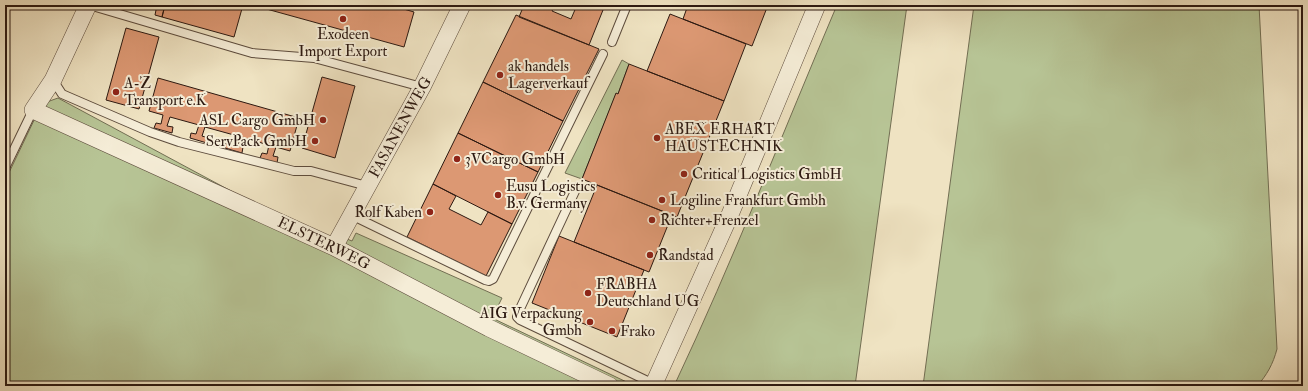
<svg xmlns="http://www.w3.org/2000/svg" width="1308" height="391" font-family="'IM FELL Double Pica',serif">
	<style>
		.green { fill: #b7c495; stroke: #726e53 }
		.building { fill: #dc9873; stroke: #2c1911 }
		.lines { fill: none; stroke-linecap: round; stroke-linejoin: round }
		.service-casing { stroke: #5d4c3d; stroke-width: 10 }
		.minor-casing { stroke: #5d4c3d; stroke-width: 18 }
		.service { stroke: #f5edd7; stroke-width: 8 }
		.minor { stroke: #f5edd7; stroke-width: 17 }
		.poi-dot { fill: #8f2418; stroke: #f5edd7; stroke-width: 1.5 }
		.labels { text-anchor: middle; stroke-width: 4; stroke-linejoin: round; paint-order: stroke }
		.poi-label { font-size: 15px; fill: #2c1911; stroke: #f5edd7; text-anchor: start }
		.street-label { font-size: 15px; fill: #2c1911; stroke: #f5edd7 }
	</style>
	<rect width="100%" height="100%" fill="#efe3c2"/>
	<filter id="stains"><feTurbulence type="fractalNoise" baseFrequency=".005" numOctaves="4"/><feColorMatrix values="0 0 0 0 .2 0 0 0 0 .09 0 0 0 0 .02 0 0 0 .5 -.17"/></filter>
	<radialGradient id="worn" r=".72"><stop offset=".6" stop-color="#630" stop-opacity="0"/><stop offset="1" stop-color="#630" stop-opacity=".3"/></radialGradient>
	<path class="green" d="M 837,5 L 907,5 L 855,386 L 674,386 C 733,261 783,132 837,5 Z
		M 974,5 L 1259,5 L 1277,349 C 1273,364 1267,375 1257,386 L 923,386 Z
		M 622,60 L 629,64 L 618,94 L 616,94 L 582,179 L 565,173 Z
		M 58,98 L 270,212 L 342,248 L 347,239 L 352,241 L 356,233 L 502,298 L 492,318 L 635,386 L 5,386 L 5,181 L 37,114 L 44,103 Z"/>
	<path class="building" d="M 157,5 L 165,5 L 162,17 L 155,15 Z
		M 165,5 L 243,5 L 234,37 L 162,17 Z
		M 252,5 L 390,5 L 414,12 L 404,47 Z
		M 524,5 L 555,5 L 552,11 L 571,19 L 577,5 L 605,5 L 589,45 L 519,17 Z
		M 688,5 L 768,5 L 752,46 L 683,19 Z
		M 670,14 L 746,44 L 724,101 L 647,71 Z
		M 516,15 L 599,49 L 563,121 L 483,82 Z
		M 126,28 L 159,37 L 139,109 L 106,100 Z
		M 629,64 L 724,101 L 677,217 L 582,179 L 616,93 L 618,94 Z
		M 322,77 L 355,86 L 335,158 L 302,148 Z
		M 158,78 L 299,118 L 290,151 L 276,147 L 273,156 L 278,157 L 277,163 L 260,158 L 262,153 L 267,154 L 269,145 L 240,137 L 238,146 L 243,147 L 242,153 L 225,148 L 226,143 L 231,144 L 234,135 L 205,127 L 202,136 L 208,138 L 207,143 L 190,138 L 191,133 L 196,134 L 199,125 L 170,117 L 167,126 L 173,127 L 172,133 L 154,128 L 156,123 L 161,124 L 163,115 L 149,111 Z
		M 483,82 L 563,121 L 538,172 L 458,133 Z
		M 458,133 L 538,172 L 512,224 L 433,184 Z
		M 433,184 L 456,196 L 449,209 L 481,225 L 488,212 L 512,224 L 486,276 L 407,237 Z
		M 597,185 L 672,215 L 649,272 L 574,242 Z
		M 559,236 L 644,270 L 617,337 L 532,303 Z"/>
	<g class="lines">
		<g class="service-casing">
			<path id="service" d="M 89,5 L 252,53 L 314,58 L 422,87
				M 612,42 L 627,5
				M 53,80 L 62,94 L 150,132 L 179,142 L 294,171 L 311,171 L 367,186
				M 5,168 L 33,110
				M 577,187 L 518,313 L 517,317 L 520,320 L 654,384
				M 351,215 L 485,280 L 489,281 L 493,279 L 603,54"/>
		</g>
		<g class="minor-casing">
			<path id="minor" d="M 88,5 L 53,80 L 33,110 L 334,247 L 489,328 L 610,386
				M 334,247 L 422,87 L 462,5
				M 653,386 L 729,217 L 817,5"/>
		</g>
		<use href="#service" class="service"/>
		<use href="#minor" class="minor"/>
	</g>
	<g class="poi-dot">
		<circle cx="343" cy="19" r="4"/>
		<circle cx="500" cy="75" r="4"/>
		<circle cx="116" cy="92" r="4"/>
		<circle cx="323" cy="120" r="4"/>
		<circle cx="657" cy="138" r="4"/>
		<circle cx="315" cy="141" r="4"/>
		<circle cx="457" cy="159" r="4"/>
		<circle cx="684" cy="174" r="4"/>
		<circle cx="498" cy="195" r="4"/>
		<circle cx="662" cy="200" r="4"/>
		<circle cx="430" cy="212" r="4"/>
		<circle cx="652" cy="220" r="4"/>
		<circle cx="650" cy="255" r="4"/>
		<circle cx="588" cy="293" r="4"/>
		<circle cx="590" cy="322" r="4"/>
		<circle cx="612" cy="331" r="4"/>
	</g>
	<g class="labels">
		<g class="poi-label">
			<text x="343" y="39" text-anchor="middle">Exodeen<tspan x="343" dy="17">Import Export</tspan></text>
			<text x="508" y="71">ak handels<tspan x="508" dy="17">Lagerverkauf</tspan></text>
			<text x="124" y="88">A-Z<tspan x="124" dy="17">Transport e.K</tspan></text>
			<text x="315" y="125" text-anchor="end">ASL Cargo GmbH</text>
			<text x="665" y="134">ABEX ERHART<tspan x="665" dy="17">HAUSTECHNIK</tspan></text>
			<text x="307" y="146" text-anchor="end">ServPack GmbH</text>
			<text x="465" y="164">3VCargo GmbH</text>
			<text x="692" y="179">Critical Logistics GmbH</text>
			<text x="506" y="191">Eusu Logistics<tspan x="506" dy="17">B.v. Germany</tspan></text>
			<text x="670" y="205">Logiline Frankfurt Gmbh</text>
			<text x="422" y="217" text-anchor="end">Rolf Kaben</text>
			<text x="660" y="225">Richter+Frenzel</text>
			<text x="658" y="260">Randstad</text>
			<text x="596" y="289">FRABHA<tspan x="596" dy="17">Deutschland UG</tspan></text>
			<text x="582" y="318" text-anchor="end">AIG Verpackung<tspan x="582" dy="17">Gmbh</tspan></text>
			<text x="620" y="336">Frako</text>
		</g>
		<g class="street-label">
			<text transform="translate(400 127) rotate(-61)" y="5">FASANENWEG</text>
			<text transform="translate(324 243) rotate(26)" y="5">ELSTERWEG</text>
		</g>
	</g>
	<rect width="1308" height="391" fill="none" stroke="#efe3c2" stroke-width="20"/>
	<rect x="6" y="6" width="1296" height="379" fill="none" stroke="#2c1911" stroke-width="2"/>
	<rect x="10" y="10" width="1288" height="371" fill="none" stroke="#2c1911"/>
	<rect width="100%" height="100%" filter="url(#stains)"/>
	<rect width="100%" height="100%" fill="url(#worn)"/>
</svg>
